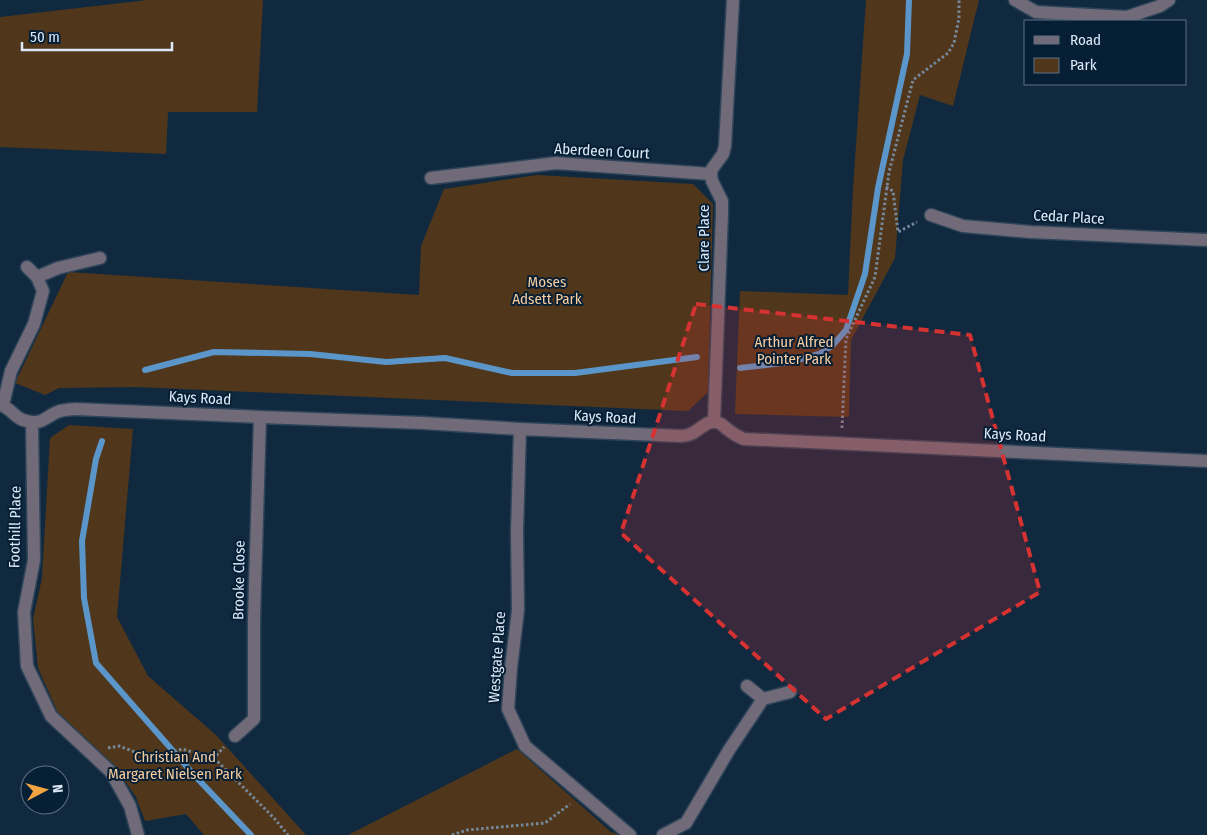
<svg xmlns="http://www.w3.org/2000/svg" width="1207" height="835" font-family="'Fira Sans Condensed',sans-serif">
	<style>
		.green { fill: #50371b }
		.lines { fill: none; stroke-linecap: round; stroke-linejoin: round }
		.stream { stroke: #5a96c9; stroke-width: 6 }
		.minor-casing { stroke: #2d4459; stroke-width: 15 }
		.path { stroke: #76899c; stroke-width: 3; stroke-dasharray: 2.5 2.5; stroke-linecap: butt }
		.minor { stroke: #716a78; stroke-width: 12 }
		.marked { fill: #d63232; fill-opacity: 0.2; stroke: #d63232; stroke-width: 4; stroke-dasharray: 10 6; stroke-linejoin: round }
		.labels { text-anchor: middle; stroke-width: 4; stroke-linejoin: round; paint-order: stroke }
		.street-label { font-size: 15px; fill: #dbe9f8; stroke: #071f34 }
		.park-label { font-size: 15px; fill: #f8cda0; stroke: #071f34 }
	</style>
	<rect width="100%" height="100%" fill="#11293f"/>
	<path class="green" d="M 148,0 L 263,0 L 257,112 L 168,112 L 166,154 L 0,147 L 0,17 Z
		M 866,0 L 979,0 L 953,106 L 920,95 L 903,160 L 895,258 L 851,340 L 849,417 L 735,414 L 740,291 L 848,295 L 853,189 Z
		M 537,175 L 693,184 L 713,204 L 708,392 L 688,411 L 137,387 L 59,388 L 45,395 L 15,383 L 68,272 L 419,295 L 421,246 L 444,189 Z
		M 69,425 L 133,429 L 117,617 L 148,676 L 216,735 L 306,835 L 204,835 L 186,814 L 145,821 L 136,797 L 114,765 L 58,713 L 38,668 L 33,619 L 42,578 L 50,438 Z
		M 517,749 L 611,832 L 620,835 L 348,835 Z"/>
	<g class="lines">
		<path class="stream" d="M 740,368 L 791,362 L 819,354 L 832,346 L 846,330 L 865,274 L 878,188 L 907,54 L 909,0
			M 145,370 L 214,352 L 310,354 L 386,362 L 445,358 L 512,373 L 575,373 L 697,357
			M 102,441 L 96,459 L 82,541 L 84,598 L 96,663 L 195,776 L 251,835"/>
		<g class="minor-casing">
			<path id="minor" d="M 1015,0 L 1036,12 L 1127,17 L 1160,6 L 1169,0
				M 431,178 L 556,163 L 711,174
				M 931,215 L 963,226 L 1031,232 L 1207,240
				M 37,277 L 58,268 L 100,258
				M 0,405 C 10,407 14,417 23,420 C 43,427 46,415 60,411 C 65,410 71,409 76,409 L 260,417 L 423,423 L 520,429 L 681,436 C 685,436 689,435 693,433 C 702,428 710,417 721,424 C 730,431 733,435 744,439 L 1207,461
				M 3,405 L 11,371 L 34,324 L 43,291 L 37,277 L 27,267
				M 32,422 L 34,560 L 24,612 L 27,666 L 51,716 L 111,772 L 130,806 L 138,835
				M 714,422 L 722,214 L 722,201 L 712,181 L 711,174 L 712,169 L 723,154 L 725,146 L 733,0
				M 520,429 L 517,532 L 518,610 L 511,668 L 508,709 L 525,746 L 630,835
				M 747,686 L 763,699 L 790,692
				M 235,736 L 254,719 L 254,619 L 260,417
				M 663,835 L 686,823 L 729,750 L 763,699"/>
		</g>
		<path class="path" d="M 886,187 L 893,191 L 898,232 L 917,222
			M 842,428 L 846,339 L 875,277 L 889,172 L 913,80 L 948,53 L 954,43 L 959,18 L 959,0
			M 108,748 L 119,746 L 154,759 L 182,749 L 214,758 L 224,747
			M 214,758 L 274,818 L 288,835
			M 452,835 L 467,830 L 545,823 L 570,804"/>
		<use href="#minor" class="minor"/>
	</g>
	<path class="marked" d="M 696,304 L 970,335 L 1040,592 L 826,719 L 621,533 Z"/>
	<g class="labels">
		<g class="street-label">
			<text transform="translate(602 151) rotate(3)" y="5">Aberdeen Court</text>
			<text transform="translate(1069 217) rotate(3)" y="5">Cedar Place</text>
			<text transform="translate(704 238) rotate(-90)" y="5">Clare Place</text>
			<text transform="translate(200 398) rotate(3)" y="5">Kays Road</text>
			<text transform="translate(605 417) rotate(3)" y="5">Kays Road</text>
			<text transform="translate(1015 435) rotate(3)" y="5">Kays Road</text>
			<text transform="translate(15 527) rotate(-89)" y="5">Foothill Place</text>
			<text transform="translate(239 580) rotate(-89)" y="5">Brooke Close</text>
			<text transform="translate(497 657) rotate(-86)" y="5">Westgate Place</text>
		</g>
		<g class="park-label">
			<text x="547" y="287">Moses<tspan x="547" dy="17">Adsett Park</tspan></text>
			<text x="794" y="347">Arthur Alfred<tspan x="794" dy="17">Pointer Park</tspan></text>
			<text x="175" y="762">Christian And<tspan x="175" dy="17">Margaret Nielsen Park</tspan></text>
		</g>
	</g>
	<rect x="1024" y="20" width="162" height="65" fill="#071f34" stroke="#5c7082"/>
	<rect x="1034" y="36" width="25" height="8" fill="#716a78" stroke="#5c7082"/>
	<text x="1070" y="45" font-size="15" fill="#dbe9f8">Road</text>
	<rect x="1034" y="58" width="25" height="15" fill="#50371b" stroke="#5c7082"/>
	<text x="1070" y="70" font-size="15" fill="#dbe9f8">Park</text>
	<g transform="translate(45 790) rotate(84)"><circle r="24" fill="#071f34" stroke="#5c7082"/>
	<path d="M0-4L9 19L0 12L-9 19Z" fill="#f3a442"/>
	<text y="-8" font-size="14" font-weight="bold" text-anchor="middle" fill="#dbe9f8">N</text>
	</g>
	<path d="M22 42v8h150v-8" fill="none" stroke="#dbe9f8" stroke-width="2.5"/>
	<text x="30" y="42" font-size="15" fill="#dbe9f8" stroke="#071f34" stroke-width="4" paint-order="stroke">50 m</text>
</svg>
